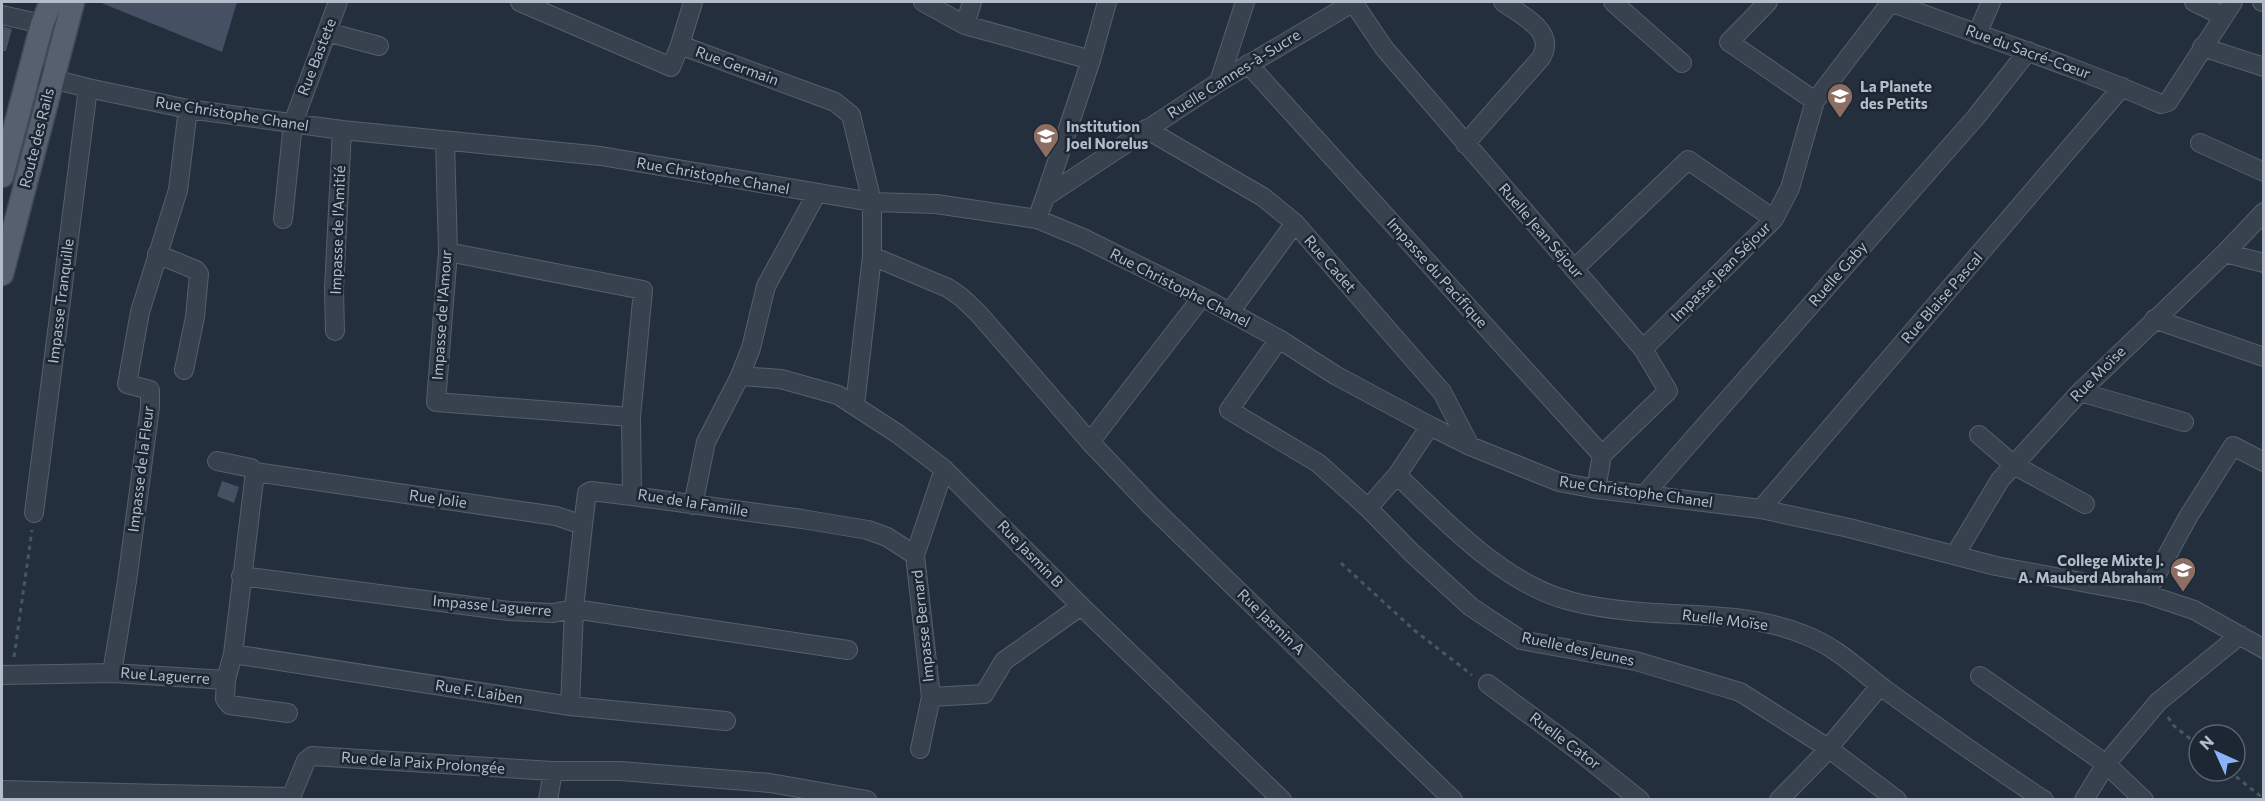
<svg xmlns="http://www.w3.org/2000/svg" width="2265" height="801" font-family="Commissioner,sans-serif">
	<style>
		.building { fill: #455162 }
		.lines { fill: none; stroke-linecap: round; stroke-linejoin: round }
		.minor-casing { stroke: #565f6c; stroke-width: 20 }
		.major-casing { stroke: #414a57; stroke-width: 25 }
		.path { stroke: #44595c; stroke-width: 3; stroke-dasharray: 4.5 4.5; stroke-linecap: butt }
		.minor { stroke: #38414e; stroke-width: 18 }
		.major { stroke: #56606e; stroke-width: 22 }
		.labels { text-anchor: middle; stroke-width: 5; stroke-linejoin: round; paint-order: stroke }
		.street-label { font-size: 15px; fill: #b4bcc9; stroke: #1d2633 }
		.poi-label { font-size: 15px; font-weight: bold; fill: #b4bcc9; stroke: #1d2633; text-anchor: start }
	</style>
	<rect width="100%" height="100%" fill="#242f3e"/>
	<path class="building" d="M 99,2 L 237,2 L 222,52 Z
		M 2,26 L 12,29 L 6,51 L 2,51 Z
		M 222,481 L 239,487 L 234,503 L 217,496 Z"/>
	<g class="lines">
		<g class="minor-casing">
			<path id="minor" d="M 520,2 L 671,67 L 680,45 L 835,102 L 851,115 L 872,202 L 872,256 L 855,405
				M 923,2 L 965,25 L 1091,60
				M 1353,2 L 1384,48 L 1643,349 L 1668,391 L 1602,455
				M 1613,2 L 1682,63
				M 1768,2 L 1729,42 L 1815,101
				M 1890,2 C 1981,36 2072,65 2161,104 L 2168,102 L 2233,2
				M 2194,2 L 2223,16
				M 2262,2 L 2264,2
				M 2,15 L 42,24
				M 965,25 L 972,2
				M 327,32 L 379,46
				M 1977,34 L 1991,2
				M 680,45 L 693,2
				M 2202,47 L 2264,67
				M 1248,64 L 1602,455 L 1596,489
				M 29,73 L 88,88 L 188,109 L 342,130 L 601,156 L 872,202 L 936,204 L 1037,219 L 1083,238 L 1202,297 L 1279,339 L 1335,375 L 1430,426 L 1470,446 L 1559,482 L 1596,489 L 1761,509 L 1849,528 L 1996,566 L 2146,594 L 2194,610 L 2264,649
				M 1219,82 L 1245,2
				M 1146,129 L 1263,197 L 1295,223 L 1442,392 L 1470,446
				M 445,141 L 448,252 L 436,402 L 631,417
				M 2200,143 L 2264,172
				M 1465,144 L 1541,58 C 1557,31 1522,16 1503,2
				M 1045,197 L 1091,60 L 1107,2
				M 283,219 L 293,123 L 338,2
				M 1037,219 L 1045,197 L 1219,82 L 1354,2
				M 448,252 L 643,290 L 631,417 L 632,496 L 802,519 L 868,530 L 887,537 L 915,555
				M 2225,253 L 2264,263
				M 157,254 L 196,270 L 199,274 L 195,317 L 184,370
				M 872,256 L 948,288 L 961,297 L 978,313 L 1090,442 L 1151,506 L 1453,800
				M 1574,269 L 1688,160 L 1774,219
				M 1230,312 L 1295,223
				M 2154,319 L 2264,357
				M 335,331 L 334,289 L 342,130
				M 1279,339 L 1229,410 L 1318,463 L 1368,508 L 1412,553 L 1471,607 L 1521,640 L 1636,661 L 1740,692 L 1828,748 L 1897,800
				M 1643,349 L 1774,219 L 1790,188 L 1815,101 L 1891,2
				M 740,376 L 781,379 L 838,395 L 898,434 L 944,469 L 1081,606 L 1282,800
				M 2080,392 L 2184,422
				M 1979,435 L 2014,465 L 2085,504
				M 1090,442 L 1202,297
				M 217,461 L 251,468 L 255,472 L 556,516 L 583,525 L 587,493 L 591,491 L 632,496
				M 1397,475 C 1444,520 1503,583 1567,600 C 1587,606 1610,609 1630,611 C 1688,617 1750,612 1805,635 C 1837,647 1860,671 1887,691 C 1939,728 1990,765 2044,800
				M 1644,495 L 1976,117 L 2028,51
				M 693,505 L 706,442 L 740,376 L 751,348 L 766,286 L 817,193
				M 1368,508 L 1397,475 L 1430,426
				M 1761,509 L 2122,87
				M 34,513 L 88,88
				M 1955,555 L 2000,480 L 2080,392 L 2225,253 L 2264,212
				M 241,576 L 509,611 L 553,613 L 574,609 L 848,650
				M 2146,594 L 2188,517 L 2233,446 L 2264,462
				M 233,654 L 570,706 L 726,721
				M 112,673 L 127,581 L 150,407 L 150,390 L 127,384 L 140,312 L 178,190 L 188,109
				M 2,675 L 112,673 L 226,680 L 233,654 L 255,472
				M 1980,676 L 2106,764 L 2144,800
				M 226,680 L 225,699 L 230,705 L 288,713
				M 1488,684 L 1576,749 L 1640,800
				M 931,697 L 984,694 L 1004,661 L 1081,606
				M 570,706 L 574,609 L 583,525
				M 920,749 L 931,697 L 915,555 L 944,469
				M 2,790 L 288,797 L 292,795 L 306,761 L 312,756 L 553,771 L 620,771 L 770,783 L 867,800
				M 548,800 L 553,771
				M 1779,800 L 1820,758 L 1880,686
				M 2084,800 L 2106,764 L 2158,702 L 2240,635"/>
		</g>
		<g class="major-casing">
			<path id="major" d="M 2,176 L 42,24 L 51,2
				M 2,274 L 73,2"/>
		</g>
		<path class="path" d="M 1341,563 L 1414,630 L 1472,675
			M 14,657 L 32,530
			M 2168,717 L 2173,725 L 2199,746
			M 2229,771 L 2264,799"/>
		<use href="#minor" class="minor"/>
		<use href="#major" class="major"/>
	</g>
	<defs>
		<g id="school-pin" transform="scale(1.35)"><path d="M0 17L-7.5 6A9.5 9.5 0 1 1 7.5 6Z" fill="#8d6e63" stroke="#1d2633"/><path d="M0-5L7-2L0 1L-7-2ZM-4 1L0 2.5L4 1V4Q0 6-4 4Z" fill="#fff"/></g>
	</defs>
	<g fill-rule="evenodd">
		<use href="#school-pin" x="1840" y="96"/>
		<use href="#school-pin" x="1046" y="136"/>
		<use href="#school-pin" x="2183" y="570"/>
	</g>
	<g class="labels">
		<g class="street-label">
			<text transform="translate(2028 52) rotate(20)" y="5">Rue du Sacré-Cœur</text>
			<text transform="translate(317 57) rotate(-69)" y="5">Rue Bastete</text>
			<text transform="translate(737 66) rotate(20)" y="5">Rue Germain</text>
			<text transform="translate(1234 74) rotate(-32)" y="5">Ruelle Cannes-à-Sucre</text>
			<text transform="translate(232 114) rotate(9)" y="5">Rue Christophe Chanel</text>
			<text transform="translate(37 138) rotate(-76)" y="5">Route des Rails</text>
			<text transform="translate(713 176) rotate(10)" y="5">Rue Christophe Chanel</text>
			<text transform="translate(338 230) rotate(-88)" y="5">Impasse de l'Amitié</text>
			<text transform="translate(1541 231) rotate(49)" y="5">Ruelle Jean Séjour</text>
			<text transform="translate(1330 264) rotate(49)" y="5">Rue Cadet</text>
			<text transform="translate(1721 272) rotate(-45)" y="5">Impasse Jean Séjour</text>
			<text transform="translate(1437 273) rotate(48)" y="5">Impasse du Pacifique</text>
			<text transform="translate(1838 274) rotate(-49)" y="5">Ruelle Gaby</text>
			<text transform="translate(1180 288) rotate(27)" y="5">Rue Christophe Chanel</text>
			<text transform="translate(1942 298) rotate(-49)" y="5">Rue Blaise Pascal</text>
			<text transform="translate(61 301) rotate(-83)" y="5">Impasse Tranquille</text>
			<text transform="translate(442 315) rotate(-86)" y="5">Impasse de l'Amour</text>
			<text transform="translate(2098 374) rotate(-45)" y="5">Rue Moïse</text>
			<text transform="translate(141 469) rotate(-83)" y="5">Impasse de la Fleur</text>
			<text transform="translate(1636 492) rotate(8)" y="5">Rue Christophe Chanel</text>
			<text transform="translate(438 499) rotate(8)" y="5">Rue Jolie</text>
			<text transform="translate(693 503) rotate(9)" y="5">Rue de la Famille</text>
			<text transform="translate(1030 554) rotate(46)" y="5">Rue Jasmin B</text>
			<text transform="translate(492 606) rotate(5)" y="5">Impasse Laguerre</text>
			<text transform="translate(1725 620) rotate(7)" y="5">Ruelle Moïse</text>
			<text transform="translate(1271 622) rotate(44)" y="5">Rue Jasmin A</text>
			<text transform="translate(923 626) rotate(-96)" y="5">Impasse Bernard</text>
			<text transform="translate(1578 649) rotate(12)" y="5">Ruelle des Jeunes</text>
			<text transform="translate(165 676) rotate(4)" y="5">Rue Laguerre</text>
			<text transform="translate(479 692) rotate(9)" y="5">Rue F. Laiben</text>
			<text transform="translate(1565 741) rotate(37)" y="5">Ruelle Cator</text>
			<text transform="translate(423 763) rotate(4)" y="5">Rue de la Paix Prolongée</text>
		</g>
		<g class="poi-label">
			<text x="1860" y="92">La Planete<tspan x="1860" dy="17">des Petits</tspan></text>
			<text x="1066" y="132">Institution<tspan x="1066" dy="17">Joel Norelus</tspan></text>
			<text x="2164" y="566" text-anchor="end">College Mixte J.<tspan x="2164" dy="17">A. Mauberd Abraham</tspan></text>
		</g>
	</g>
	<rect width="2265" height="801" fill="none" stroke="#b4bcc9" stroke-width="6"/>
	<g transform="translate(2217 753) rotate(315)"><circle r="28" fill="#1d2633" stroke="#59626f" stroke-width="1.5"/>
	<path d="M0-4.5L10 22L0 15L-10 22Z" fill="#8ab4f8"/>
	<text y="-9" font-size="16" font-weight="bold" text-anchor="middle" fill="#b4bcc9">N</text>
	</g>
</svg>
